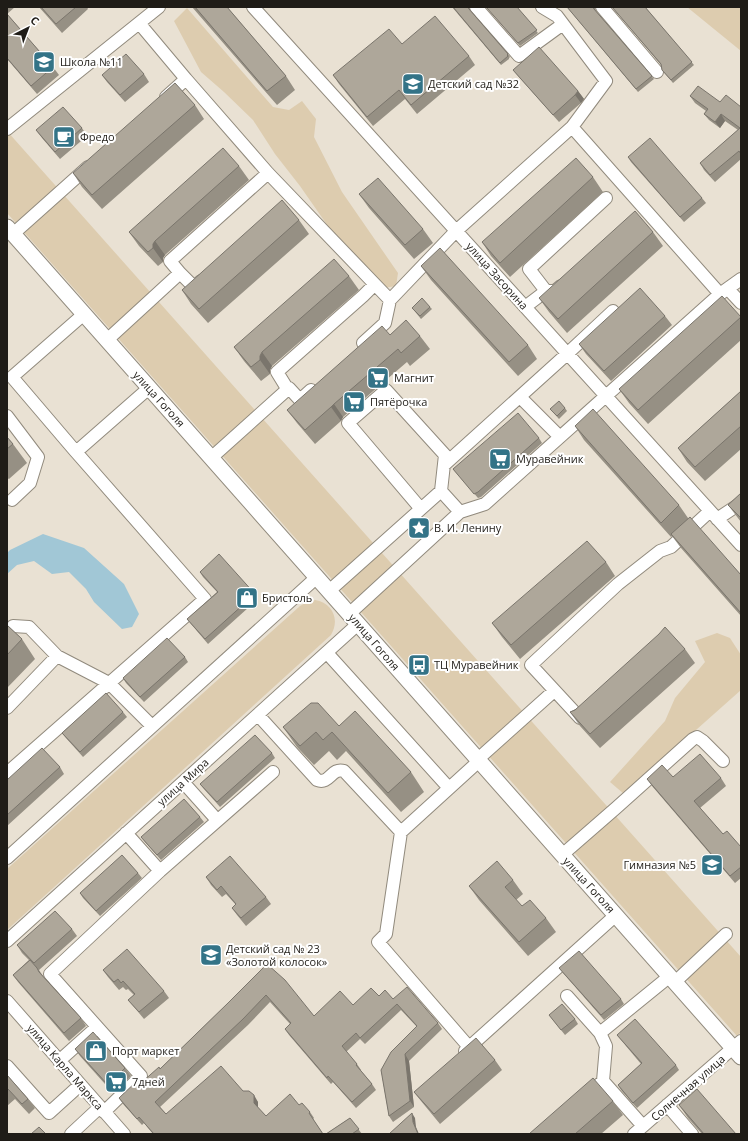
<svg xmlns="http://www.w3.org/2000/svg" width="748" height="1141" font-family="'Open Sans',sans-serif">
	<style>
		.green { fill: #ddccaf }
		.water { fill: #a1c7d6 }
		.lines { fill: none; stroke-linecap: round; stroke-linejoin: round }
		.minor-casing { stroke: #918a7d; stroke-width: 14 }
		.major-casing { stroke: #918a7d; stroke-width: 17 }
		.minor { stroke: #fff; stroke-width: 12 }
		.major { stroke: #fff; stroke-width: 15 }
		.wall { fill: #969084 }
		.shaded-wall { fill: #7a756c }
		.building { fill: #aea79a; stroke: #7a756c }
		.labels { text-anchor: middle; stroke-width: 4; stroke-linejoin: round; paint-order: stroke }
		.poi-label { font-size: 11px; fill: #1f1c17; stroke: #fff; text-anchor: start }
		.street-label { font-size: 11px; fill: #1f1c17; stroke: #fff }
	</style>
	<rect width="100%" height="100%" fill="#e9e1d3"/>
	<path class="green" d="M 687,7 L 741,7 L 741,51 Z
		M 187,8 L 273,107 L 289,110 L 302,101 L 316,119 L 314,137 L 342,192 L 398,273 L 396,286 L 384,288 L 330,229 L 300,186 L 275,154 L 253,120 L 224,92 L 201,72 L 174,21 Z
		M 7,131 L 741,957 L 741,1032 L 737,1036 L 7,213 Z
		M 315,600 C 333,603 340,620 331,635 L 7,930 L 7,869 L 300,606 L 307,602 Z
		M 717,633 L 730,638 L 741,655 L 741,690 L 624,794 L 610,782 L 665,721 L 675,698 L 705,662 L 695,641 Z"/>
	<path class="water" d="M 43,534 L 84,548 L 124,584 L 139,614 L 132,627 L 122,629 L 94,602 L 86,589 L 69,572 L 52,574 L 34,561 L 17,565 L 7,574 L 7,553 L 10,550 Z"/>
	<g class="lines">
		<g class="minor-casing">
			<path id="minor" d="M 253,7 L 741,545
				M 476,7 L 519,56 L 563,24
				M 542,7 L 557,16 L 606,81 L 572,127
				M 602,7 L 657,72
				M 139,23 L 186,79 L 166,97
				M 186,79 L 268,173 L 390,300
				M 7,129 L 159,7
				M 13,234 L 88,167
				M 180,273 L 170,261 L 268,173
				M 728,289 L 741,303
				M 546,291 L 529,269 L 606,198
				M 525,307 L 546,291 L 555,291 L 561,286
				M 107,340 L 180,273 L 194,287 L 201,281
				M 363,343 L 385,323 L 390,300 L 456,231 L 572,127 L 720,294
				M 285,385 L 277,372 L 363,296 L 374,285
				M 520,397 L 560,437
				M 7,416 L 38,457 L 30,483 L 12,500
				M 76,452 L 12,377 L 84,314
				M 211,458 L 289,388 L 300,400 L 311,390
				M 444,465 L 567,354 L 613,311
				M 421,509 L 348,423 L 386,390 L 445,455 L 441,491
				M 717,519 L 741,503
				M 329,591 L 441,491 L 460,512
				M 349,614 L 460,512 L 485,504 L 720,294 L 741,279
				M 13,626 L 29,627 L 57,656
				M 327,653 L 449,788
				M 7,708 L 57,656 L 109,683 L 152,726
				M 585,714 L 580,718 L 531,665 L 618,584 L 660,551 L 671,547 L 710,511
				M 258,715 L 317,780 C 330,785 331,767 344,771 L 401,832 L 479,761
				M 478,759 L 554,691
				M 7,773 L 205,599 L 76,452 L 149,388
				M 183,782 L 217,820
				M 401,832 L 386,934 L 378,942 L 469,1047
				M 126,833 L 160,871
				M 562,855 L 616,808 L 693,739 L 697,737 L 703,741 L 723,761
				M 7,858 L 317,577
				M 7,941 L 358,624
				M 675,982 L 726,934
				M 567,996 L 600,1033 L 606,1046 L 603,1081
				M 7,1001 L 124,1134
				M 600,1033 L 670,976
				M 465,1051 L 616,915
				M 59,1061 L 97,1027
				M 7,1066 L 49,1113 L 80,1085
				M 587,1095 L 603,1081 L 643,1126
				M 667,1105 L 692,1134
				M 104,1112 L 141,1076 L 50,974 L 160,871 L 273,772
				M 71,1134 L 100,1107
				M 634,1134 L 741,1041"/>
		</g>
		<g class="major-casing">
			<path id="major" d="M 7,227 L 741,1057"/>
		</g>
		<use href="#minor" class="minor"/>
		<use href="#major" class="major"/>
	</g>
	<path class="wall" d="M 7,7 L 15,7 L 7,14 Z
		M 39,7 L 87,7 L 88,9 L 62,33 Z
		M 192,7 L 227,7 L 286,76 L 295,90 L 277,105 Z
		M 452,7 L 469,7 L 470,11 L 508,54 L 510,57 L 509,58 L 509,59 L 501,65 Z
		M 486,7 L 517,7 L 538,33 L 520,46 Z
		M 567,7 L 595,7 L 596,11 L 654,79 L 638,92 Z
		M 612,7 L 645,7 L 694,65 L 673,83 L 662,70 L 661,65 Z
		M 7,14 L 53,67 L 59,75 L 37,94 L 7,59 Z
		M 402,44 L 469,56 L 475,65 L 417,114 L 405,99 L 373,126 L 339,84 L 333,75 Z
		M 513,70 L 578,91 L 584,99 L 581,103 L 559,122 L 519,77 Z
		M 144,74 L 149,82 L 125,102 L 107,82 L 102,75 Z
		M 690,96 L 720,102 L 741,107 L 741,159 L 715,182 L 704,170 L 700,163 L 738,130 L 725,121 L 720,128 L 709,120 L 704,114 L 706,111 L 695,103 Z
		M 195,105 L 204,119 L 102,209 L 82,187 L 73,173 Z
		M 82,128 L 87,136 L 60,159 L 42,138 L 36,130 Z
		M 628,157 L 702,198 L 706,203 L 684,222 L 631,162 Z
		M 239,166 L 249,180 L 165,255 L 163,258 L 163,262 L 158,266 L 139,246 L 129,232 Z
		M 593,177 L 603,192 L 510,277 L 491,256 L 482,242 Z
		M 359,194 L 423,229 L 433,243 L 414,259 L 369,208 Z
		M 299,220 L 309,234 L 208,323 L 191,304 L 182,290 Z
		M 653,232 L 663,246 L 567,333 L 549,312 L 539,298 Z
		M 421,266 L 528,345 L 537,359 L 518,376 L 431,280 Z
		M 349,276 L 359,290 L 272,366 L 270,370 L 270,374 L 261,381 L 244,361 L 234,347 Z
		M 430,307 L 432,309 L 421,319 L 412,308 Z
		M 665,316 L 672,325 L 611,381 L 586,354 L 579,344 Z
		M 741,317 L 741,340 L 648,424 L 629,403 L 619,389 Z
		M 390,335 L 420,336 L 430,349 L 410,366 L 407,362 L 343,417 L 341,421 L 315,444 L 297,423 L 287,410 Z
		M 741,391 L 741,449 L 705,481 L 687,462 L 678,448 Z
		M 565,408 L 567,411 L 559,419 L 550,409 Z
		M 575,426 L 679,505 L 688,518 L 741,575 L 741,616 L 681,548 L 672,536 L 671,537 L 584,440 Z
		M 7,437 L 13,444 L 27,463 L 9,479 L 7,478 Z
		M 539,438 L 542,443 L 481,497 L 478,498 L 453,469 Z
		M 741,493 L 741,522 L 728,505 Z
		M 606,562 L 615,576 L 520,659 L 502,637 L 492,623 Z
		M 200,572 L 255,594 L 258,599 L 208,644 L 191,624 L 187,619 L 217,592 L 203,577 Z
		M 7,625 L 22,639 L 35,659 L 7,688 Z
		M 685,649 L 695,663 L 600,748 L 580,726 L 570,712 Z
		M 185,657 L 188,662 L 144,702 L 126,683 L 123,678 Z
		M 123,712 L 127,717 L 83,757 L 66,738 L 62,733 Z
		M 339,726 L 411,772 L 424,792 L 401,812 L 346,751 L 337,760 L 329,751 L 314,765 L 297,747 L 283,727 Z
		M 272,753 L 275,758 L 220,807 L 204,789 L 200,784 Z
		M 60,767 L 64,774 L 7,826 L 7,780 Z
		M 673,777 L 721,778 L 726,786 L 700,808 L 723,834 L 741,847 L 741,878 L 735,883 L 652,786 L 647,779 Z
		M 200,817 L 204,822 L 161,860 L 145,842 L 141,837 Z
		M 138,873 L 142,878 L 100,916 L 83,898 L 80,893 Z
		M 206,877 L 266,897 L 271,904 L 246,926 L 237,915 L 232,908 L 236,905 L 226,894 L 222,897 L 211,885 Z
		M 513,880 L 523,894 L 516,900 L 522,906 L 546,918 L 556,932 L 528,956 L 479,900 L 469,886 Z
		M 72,929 L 77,936 L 39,970 L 43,976 L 81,1018 L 86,1026 L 69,1041 L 18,982 L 13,975 L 29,960 L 22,953 L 17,945 Z
		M 267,964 L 314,1016 L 353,1005 L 379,996 L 393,999 L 438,1023 L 442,1029 L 409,1061 L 414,1107 L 393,1122 L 389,1116 L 381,1070 L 417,1027 L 401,1010 L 365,1044 L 360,1039 L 346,1052 L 357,1064 L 361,1070 L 361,1071 L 372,1084 L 376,1090 L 356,1108 L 333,1082 L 331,1084 L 289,1035 L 285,1029 L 290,1024 L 270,1002 L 248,1025 L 160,1107 L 166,1114 L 243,1091 L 258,1102 L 258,1108 L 266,1116 L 299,1105 L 310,1112 L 314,1118 L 313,1119 L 323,1134 L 153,1134 L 144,1123 L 142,1125 L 123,1104 L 119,1098 L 160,1069 L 228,1003 Z
		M 559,968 L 621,999 L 624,1004 L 604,1020 L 563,973 Z
		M 103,970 L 164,991 L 169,998 L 144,1019 L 134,1007 L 128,1000 L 134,995 L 128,989 L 126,990 L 123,987 L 119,990 L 108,977 Z
		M 549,1015 L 575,1019 L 578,1024 L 565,1035 Z
		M 617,1035 L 676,1065 L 679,1070 L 637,1108 L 621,1090 L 618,1085 L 641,1064 L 621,1040 Z
		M 75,1049 L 125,1068 L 131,1076 L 113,1093 L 80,1056 Z
		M 495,1060 L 502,1070 L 440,1124 L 421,1101 L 414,1092 Z
		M 7,1075 L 28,1099 L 35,1108 L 29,1114 L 15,1099 L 7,1106 Z
		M 613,1101 L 623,1115 L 601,1134 L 529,1134 Z
		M 679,1105 L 736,1134 L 702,1134 L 688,1118 Z
		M 350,1118 L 362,1134 L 326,1134 Z"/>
	<path class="shaded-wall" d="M 578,91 L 584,99 L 581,103 L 575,95 Z
		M 721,114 L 725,121 L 720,128 L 715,122 Z
		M 155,241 L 165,255 L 163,258 L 163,262 L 153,248 L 153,244 Z
		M 262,352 L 272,366 L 270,370 L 270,374 L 260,360 L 260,356 Z
		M 334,404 L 343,417 L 341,421 L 331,407 Z
		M 405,1054 L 409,1061 L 414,1107 L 410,1101 Z
		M 254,1095 L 258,1102 L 258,1109 L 254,1103 Z
		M 412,1113 L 415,1118 L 416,1127 L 419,1134 L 418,1134 L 413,1122 Z"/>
	<path class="building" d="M 41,7 L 76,7 L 56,24 Z
		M 195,7 L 227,7 L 286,76 L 267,91 Z
		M 453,7 L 468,7 L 469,9 L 508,54 L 507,55 L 508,56 L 500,63 Z
		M 486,7 L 517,7 L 537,30 L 518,43 Z
		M 567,7 L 593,7 L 594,9 L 652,76 L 636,89 Z
		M 612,7 L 645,7 L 692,62 L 671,80 L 662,70 L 661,64 Z
		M 7,14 L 53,67 L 31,86 L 7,58 Z
		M 435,16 L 469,56 L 411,105 L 399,90 L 367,117 L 333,75 L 389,29 L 402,44 Z
		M 539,47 L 578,91 L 575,95 L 553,115 L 513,70 Z
		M 126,54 L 144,74 L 120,95 L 102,75 Z
		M 175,83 L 195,105 L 92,195 L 73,173 Z
		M 698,86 L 720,102 L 726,95 L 741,107 L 741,154 L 739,151 L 710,175 L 700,163 L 740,128 L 721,114 L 715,122 L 704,114 L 708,109 L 690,96 Z
		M 63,107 L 82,128 L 55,152 L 36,130 Z
		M 650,138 L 702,198 L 680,217 L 628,157 Z
		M 223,148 L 239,166 L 155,241 L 153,244 L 153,248 L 148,252 L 129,232 Z
		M 576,158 L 593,177 L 500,263 L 482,242 Z
		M 378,178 L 423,229 L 405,245 L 359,194 Z
		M 282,200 L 299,220 L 199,309 L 182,290 Z
		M 635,211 L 653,232 L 558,319 L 539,298 Z
		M 440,248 L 528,345 L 509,362 L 421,266 Z
		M 334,259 L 349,276 L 262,352 L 260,356 L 260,360 L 251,367 L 234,347 Z
		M 640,288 L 665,316 L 604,371 L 579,344 Z
		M 722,296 L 741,317 L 638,410 L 619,389 Z
		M 422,298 L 430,307 L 420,316 L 412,308 Z
		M 406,320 L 420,336 L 401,353 L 398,349 L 334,404 L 331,407 L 305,430 L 287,410 L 382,326 L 390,335 Z
		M 741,391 L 741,426 L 695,467 L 678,448 Z
		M 559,401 L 565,408 L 557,416 L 550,409 Z
		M 593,409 L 679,505 L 661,523 L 575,426 Z
		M 518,413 L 539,438 L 478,492 L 474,494 L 453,469 Z
		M 7,437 L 13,444 L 7,449 Z
		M 741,493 L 741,518 L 728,505 Z
		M 690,517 L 741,575 L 741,613 L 671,534 Z
		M 587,541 L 606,562 L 511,645 L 492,623 Z
		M 219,554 L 255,594 L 205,639 L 187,619 L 218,592 L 200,572 Z
		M 7,625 L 22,639 L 7,655 Z
		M 665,627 L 685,649 L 590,734 L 570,712 L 575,710 L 659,634 Z
		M 167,638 L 185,657 L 140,697 L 123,678 Z
		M 106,693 L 123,712 L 80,752 L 62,733 Z
		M 311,703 L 318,703 L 339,726 L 355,711 L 411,772 L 388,793 L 332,732 L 323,740 L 316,732 L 300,746 L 283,727 Z
		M 255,735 L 272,753 L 217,802 L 200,784 Z
		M 42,748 L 60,767 L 7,815 L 7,780 Z
		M 700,754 L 721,778 L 694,801 L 723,834 L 727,831 L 741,847 L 741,867 L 730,876 L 647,779 L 662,765 L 673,777 Z
		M 184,799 L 200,817 L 157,855 L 141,837 Z
		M 122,855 L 138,873 L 96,911 L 80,893 Z
		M 230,856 L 266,897 L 241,918 L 232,908 L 236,904 L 221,886 L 217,890 L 206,877 Z
		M 497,861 L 513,880 L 505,887 L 522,906 L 530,900 L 546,918 L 519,942 L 469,886 Z
		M 55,911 L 72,929 L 34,963 L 17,945 Z
		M 127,949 L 164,991 L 139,1012 L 128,1000 L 135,994 L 123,981 L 121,983 L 118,979 L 114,982 L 103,970 Z
		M 579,951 L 621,999 L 601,1015 L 559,968 Z
		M 30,960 L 37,968 L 39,972 L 81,1018 L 64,1033 L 13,975 Z
		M 267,964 L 285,980 L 314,1016 L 340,991 L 353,1005 L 371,988 L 379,996 L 385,990 L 393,999 L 407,987 L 438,1023 L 405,1054 L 410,1101 L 389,1116 L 381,1070 L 391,1052 L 417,1026 L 397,1004 L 360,1038 L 356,1033 L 342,1046 L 357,1064 L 356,1065 L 372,1084 L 352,1102 L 328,1076 L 327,1078 L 285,1029 L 291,1023 L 266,995 L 243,1019 L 155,1102 L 166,1114 L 221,1066 L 243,1091 L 249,1091 L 254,1095 L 254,1103 L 266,1116 L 290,1094 L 299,1105 L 302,1103 L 310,1112 L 309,1113 L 323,1134 L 154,1134 L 139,1117 L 137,1119 L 119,1098 L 138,1080 L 141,1083 L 159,1067 L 160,1069 L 228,1003 Z
		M 562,1004 L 575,1019 L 561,1030 L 549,1015 Z
		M 635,1019 L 676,1065 L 633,1103 L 618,1085 L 642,1063 L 617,1035 Z
		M 93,1032 L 125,1068 L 108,1085 L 75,1049 Z
		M 476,1038 L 495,1060 L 434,1114 L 414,1092 Z
		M 7,1075 L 28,1099 L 22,1104 L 8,1089 L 7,1090 Z
		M 593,1078 L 613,1101 L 575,1134 L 529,1134 Z
		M 697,1089 L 736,1134 L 704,1134 L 679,1105 Z
		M 412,1113 L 413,1122 L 418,1134 L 389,1134 Z
		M 350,1118 L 359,1129 L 352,1134 L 326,1134 Z
		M 39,1127 L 46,1134 L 31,1134 Z"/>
	<defs>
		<g id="school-square" transform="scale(1.15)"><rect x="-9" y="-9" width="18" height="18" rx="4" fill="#337387" stroke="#fff"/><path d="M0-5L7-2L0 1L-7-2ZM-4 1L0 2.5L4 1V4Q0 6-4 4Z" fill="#fff"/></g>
		<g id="cafe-square" transform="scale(1.15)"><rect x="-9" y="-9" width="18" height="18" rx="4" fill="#337387" stroke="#fff"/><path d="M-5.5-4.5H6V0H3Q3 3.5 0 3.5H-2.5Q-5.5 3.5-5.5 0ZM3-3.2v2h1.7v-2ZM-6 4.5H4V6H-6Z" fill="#fff"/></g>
		<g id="supermarket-square" transform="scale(1.15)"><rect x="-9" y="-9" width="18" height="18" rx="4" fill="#337387" stroke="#fff"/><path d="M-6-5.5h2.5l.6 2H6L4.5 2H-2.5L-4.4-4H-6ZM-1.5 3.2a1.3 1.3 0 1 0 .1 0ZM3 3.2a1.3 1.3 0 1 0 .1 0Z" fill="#fff"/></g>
		<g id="sight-square" transform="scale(1.15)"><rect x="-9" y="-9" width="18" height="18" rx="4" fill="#337387" stroke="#fff"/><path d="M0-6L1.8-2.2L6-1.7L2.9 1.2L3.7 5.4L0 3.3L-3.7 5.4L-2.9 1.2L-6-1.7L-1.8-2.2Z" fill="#fff"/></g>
		<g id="shop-square" transform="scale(1.15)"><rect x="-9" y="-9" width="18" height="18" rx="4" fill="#337387" stroke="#fff"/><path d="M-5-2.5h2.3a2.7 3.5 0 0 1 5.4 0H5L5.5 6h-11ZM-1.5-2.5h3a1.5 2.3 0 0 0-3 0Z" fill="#fff"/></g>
		<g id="bus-square" transform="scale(1.15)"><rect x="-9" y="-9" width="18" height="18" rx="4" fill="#337387" stroke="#fff"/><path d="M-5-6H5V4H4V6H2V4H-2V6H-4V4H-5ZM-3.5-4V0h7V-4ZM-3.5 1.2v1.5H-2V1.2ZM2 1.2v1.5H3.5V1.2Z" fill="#fff"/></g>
	</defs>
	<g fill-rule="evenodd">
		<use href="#school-square" x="44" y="62"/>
		<use href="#school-square" x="413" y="84"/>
		<use href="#cafe-square" x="64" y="137"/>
		<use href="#supermarket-square" x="378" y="378"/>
		<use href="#supermarket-square" x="354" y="402"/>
		<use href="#supermarket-square" x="500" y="459"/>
		<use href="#sight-square" x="419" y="528"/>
		<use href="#shop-square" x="247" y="598"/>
		<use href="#bus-square" x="419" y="665"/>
		<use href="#school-square" x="712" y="865"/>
		<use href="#school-square" x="211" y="955"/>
		<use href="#shop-square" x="96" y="1051"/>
		<use href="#supermarket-square" x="116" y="1082"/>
	</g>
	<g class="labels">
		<g class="poi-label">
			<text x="60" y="66">Школа №11</text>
			<text x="428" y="88">Детский сад №32</text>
			<text x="80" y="141">Фредо</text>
			<text x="394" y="382">Магнит</text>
			<text x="370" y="406">Пятёрочка</text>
			<text x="516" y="463">Муравейник</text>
			<text x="434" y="532">В. И. Ленину</text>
			<text x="262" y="602">Бристоль</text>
			<text x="434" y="669">ТЦ Муравейник</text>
			<text x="696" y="869" text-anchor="end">Гимназия №5</text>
			<text x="226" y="953">Детский сад № 23<tspan x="226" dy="13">«Золотой колосок»</tspan></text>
			<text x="112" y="1055">Порт маркет</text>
			<text x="132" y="1086">7дней</text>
		</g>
		<g class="street-label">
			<text transform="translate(497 276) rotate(48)" y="4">улица Засорина</text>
			<text transform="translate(159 399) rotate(48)" y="4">улица Гоголя</text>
			<text transform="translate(374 642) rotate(49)" y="4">улица Гоголя</text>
			<text transform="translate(183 782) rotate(-42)" y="4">улица Мира</text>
			<text transform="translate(589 885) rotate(48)" y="4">улица Гоголя</text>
			<text transform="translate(65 1067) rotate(49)" y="4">улица Карла Маркса</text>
			<text transform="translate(688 1088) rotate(-41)" y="4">Солнечная улица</text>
		</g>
	</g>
	<rect width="748" height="1141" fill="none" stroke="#1f1c17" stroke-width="16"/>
	<g transform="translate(28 28) rotate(42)" stroke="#ffffff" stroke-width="3" paint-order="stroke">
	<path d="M0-3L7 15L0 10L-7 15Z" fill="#1f1c17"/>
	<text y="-6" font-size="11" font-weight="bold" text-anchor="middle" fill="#1f1c17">С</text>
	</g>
</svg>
